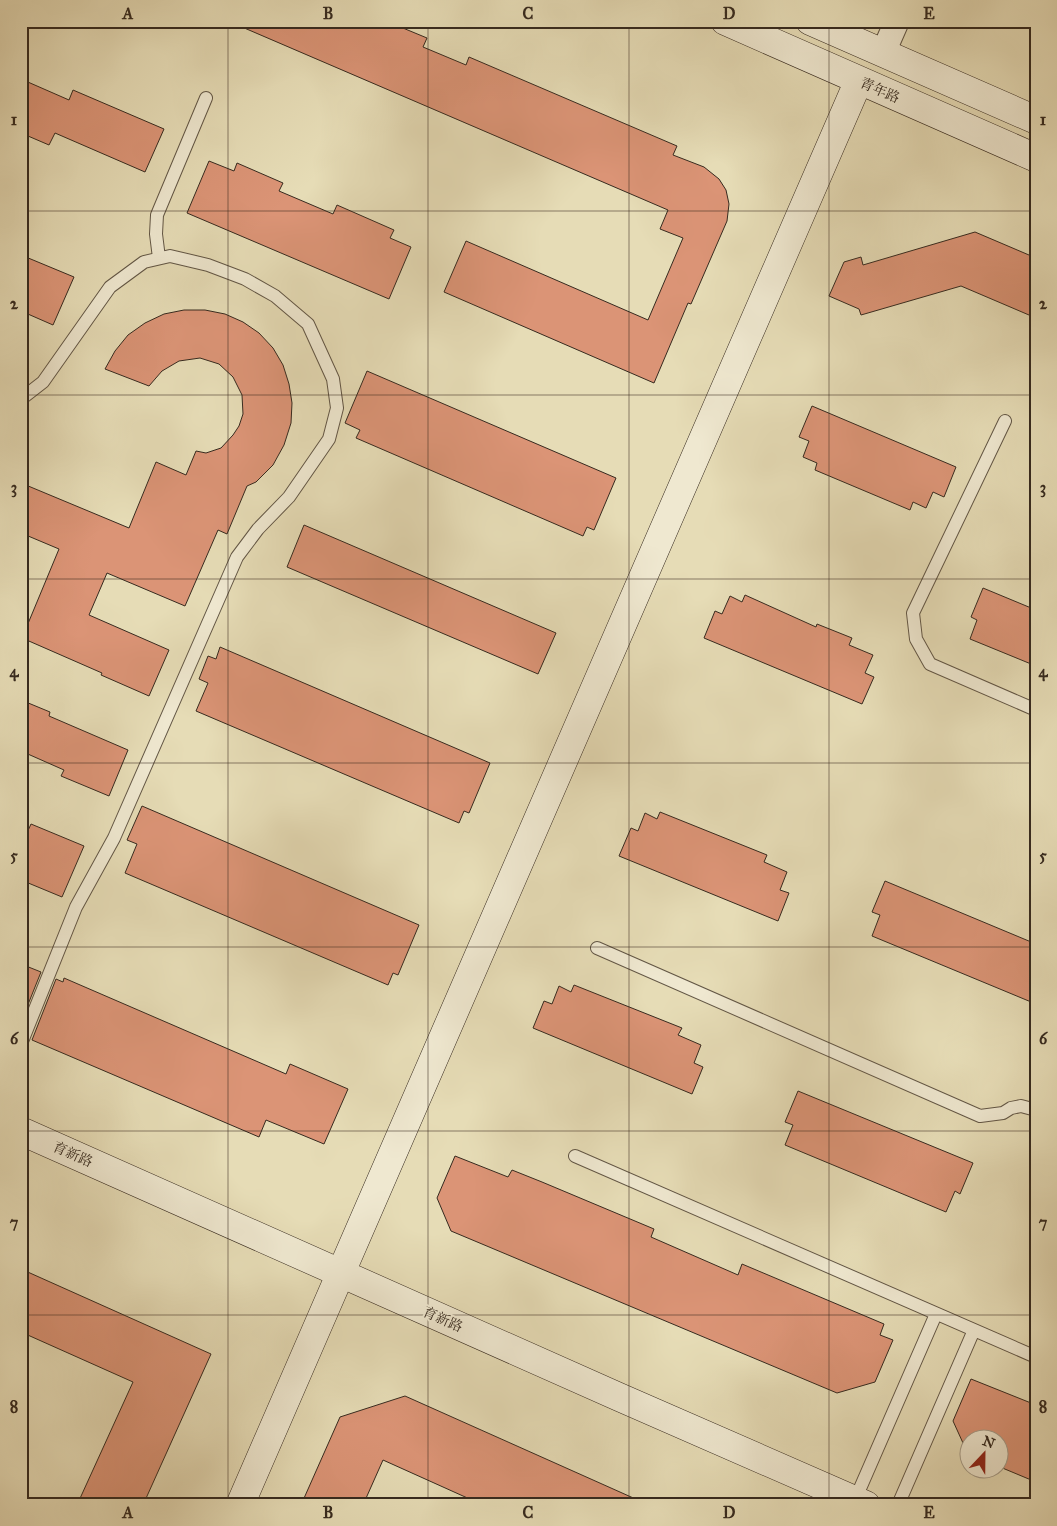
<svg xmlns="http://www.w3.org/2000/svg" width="1057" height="1526" font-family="'IM FELL Great Primer','Noto Serif SC',serif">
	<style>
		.building { fill: #db9476; stroke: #362a1f }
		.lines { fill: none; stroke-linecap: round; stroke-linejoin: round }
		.lane-casing { stroke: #625645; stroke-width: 14 }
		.street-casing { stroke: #625645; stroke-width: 26 }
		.secondary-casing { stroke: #362a1f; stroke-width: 29 }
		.lane { stroke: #efe8d0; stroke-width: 12 }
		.street { stroke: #efe8d0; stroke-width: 24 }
		.secondary { stroke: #efe8d0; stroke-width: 28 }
		.grid { fill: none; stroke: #362a1f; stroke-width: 1; stroke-opacity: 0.55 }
		.labels { text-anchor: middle; stroke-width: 4; stroke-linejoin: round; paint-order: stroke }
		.street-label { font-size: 14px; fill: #362a1f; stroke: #efe8d0 }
		.neatline { fill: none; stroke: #362a1f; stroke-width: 2 }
		.grid-label { font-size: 16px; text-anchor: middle; font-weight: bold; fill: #362a1f }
	</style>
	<rect width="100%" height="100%" fill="#e6dcb6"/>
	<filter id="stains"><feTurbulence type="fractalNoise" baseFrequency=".004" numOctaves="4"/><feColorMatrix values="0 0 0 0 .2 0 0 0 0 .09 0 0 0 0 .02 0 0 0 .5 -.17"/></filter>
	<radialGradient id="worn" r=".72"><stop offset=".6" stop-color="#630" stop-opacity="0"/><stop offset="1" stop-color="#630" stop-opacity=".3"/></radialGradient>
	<path class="building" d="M 228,21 L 386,21 L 427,38 L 423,47 L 466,65 L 469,57 L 677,146 L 673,155 L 704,167 L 719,179 L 726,190 L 729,204 L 727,221 L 691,304 L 688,303 L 654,383 L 444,292 L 466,241 L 648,320 L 683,238 L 660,229 L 668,210 Z
		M 21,79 L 69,100 L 73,90 L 164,129 L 145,172 L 55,133 L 49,145 L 21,133 Z
		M 209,161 L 234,171 L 237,163 L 283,183 L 279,191 L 333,214 L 337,205 L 394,230 L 390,238 L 411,247 L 389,299 L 187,213 Z
		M 975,232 L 1036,258 L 1036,318 L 961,286 L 861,315 L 859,309 L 829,296 L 844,262 L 861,257 L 863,265 Z
		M 21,255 L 74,277 L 53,325 L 21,311 Z
		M 184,310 L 205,310 L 225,314 L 243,322 L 259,333 L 273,348 L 283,365 L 289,384 L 292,403 L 291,423 L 284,445 L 273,465 L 256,482 L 247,486 L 227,534 L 218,530 L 185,606 L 107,573 L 89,615 L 169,650 L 149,696 L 101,675 L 102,673 L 22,638 L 59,549 L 21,533 L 21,483 L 129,528 L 156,462 L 186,475 L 196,451 L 206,453 L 221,448 L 233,435 L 239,426 L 243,414 L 242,395 L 233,377 L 219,364 L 200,358 L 179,361 L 162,371 L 149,386 L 105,369 L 115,351 L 128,335 L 145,323 L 164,314 Z
		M 367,371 L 616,478 L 594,530 L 587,527 L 583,536 L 356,438 L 360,430 L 345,423 Z
		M 812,406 L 956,467 L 944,497 L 933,492 L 926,508 L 913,502 L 910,510 L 815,470 L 817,463 L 803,457 L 809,441 L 799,437 Z
		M 304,525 L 556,633 L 538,674 L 287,567 Z
		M 983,588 L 1036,610 L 1036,666 L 970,639 L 977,620 L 971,617 Z
		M 745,595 L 816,627 L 817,624 L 852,638 L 849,645 L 873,655 L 865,673 L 874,677 L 862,704 L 704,638 L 715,611 L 722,614 L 730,596 L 742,602 Z
		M 220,647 L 490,763 L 469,813 L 464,811 L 459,823 L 196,711 L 208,683 L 199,679 L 208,656 L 216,659 Z
		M 21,700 L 50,712 L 49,716 L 128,750 L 109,796 L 61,776 L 64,770 L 21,751 Z
		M 142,806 L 419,925 L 398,975 L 393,973 L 388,985 L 125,873 L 137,844 L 127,840 Z
		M 660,812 L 767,855 L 764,862 L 787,872 L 780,890 L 789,893 L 778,921 L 619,856 L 631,828 L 638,831 L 645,813 L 657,819 Z
		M 31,824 L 84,846 L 62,897 L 21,880 L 21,846 Z
		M 885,881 L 1036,944 L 1036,1004 L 872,936 L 880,915 L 872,912 Z
		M 21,964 L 41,972 L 21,1022 Z
		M 64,978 L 286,1074 L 290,1064 L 348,1089 L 324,1144 L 266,1120 L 259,1137 L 32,1040 L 56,979 L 63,982 Z
		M 574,985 L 682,1028 L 678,1035 L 701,1045 L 694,1063 L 703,1067 L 692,1094 L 533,1028 L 544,1001 L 552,1004 L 559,986 L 571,992 Z
		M 798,1091 L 973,1163 L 960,1194 L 955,1191 L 946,1212 L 785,1145 L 793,1125 L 785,1122 Z
		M 455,1156 L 508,1177 L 512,1170 L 542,1182 L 654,1229 L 651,1237 L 738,1275 L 742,1264 L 884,1324 L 880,1335 L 893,1340 L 875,1382 L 837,1393 L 451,1231 L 437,1198 Z
		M 21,1269 L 211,1354 L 143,1505 L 77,1505 L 133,1382 L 21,1332 Z
		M 971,1379 L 1036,1405 L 1036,1482 L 1000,1467 L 1000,1438 L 970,1438 L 970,1454 L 968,1454 L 953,1421 Z
		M 405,1396 L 649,1505 L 483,1505 L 383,1460 L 363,1505 L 301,1505 L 340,1417 Z"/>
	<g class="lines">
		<g class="lane-casing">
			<path id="lane" d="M 159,258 L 156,234 L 157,215 L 206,98
				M 21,397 L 25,396 L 43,382 L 110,287 L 144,262 L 170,256 L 208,265 L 245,279 L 275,296 L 308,324 L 333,379 L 337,408 L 329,439 L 289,497 L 258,529 L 237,557 L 114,838 L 76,907 L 21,1044
				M 1005,421 L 913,613 L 916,639 L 930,664 L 1036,710
				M 597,948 L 980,1116 L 1003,1113 L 1011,1108 L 1021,1106 L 1036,1110
				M 575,1156 L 1036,1357
				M 855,1500 L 936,1314
				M 898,1505 L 974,1330"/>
		</g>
		<g class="street-casing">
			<path id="street" d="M 883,53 L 897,21"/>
		</g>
		<g class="secondary-casing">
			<path id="secondary" d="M 725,21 L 1036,158
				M 810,21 L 1036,120
				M 21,1131 L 619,1397 L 866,1505
				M 240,1505 L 859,80"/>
		</g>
		<use href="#lane" class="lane"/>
		<use href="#street" class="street"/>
		<use href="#secondary" class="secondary"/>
	</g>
	<path class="grid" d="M 228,21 L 228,1505M 428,21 L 428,1505M 629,21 L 629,1505M 829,21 L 829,1505M 21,211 L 1036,211M 21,395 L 1036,395M 21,579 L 1036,579M 21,763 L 1036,763M 21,947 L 1036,947M 21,1131 L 1036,1131M 21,1315 L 1036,1315"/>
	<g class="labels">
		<g class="street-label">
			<text transform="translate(880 90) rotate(24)" y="5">青年路</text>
			<text transform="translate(73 1154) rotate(24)" y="5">育新路</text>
			<text transform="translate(443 1319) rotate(24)" y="5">育新路</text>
		</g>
	</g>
	<rect width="1057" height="1526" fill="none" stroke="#e6dcb6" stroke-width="55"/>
	<g transform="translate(984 1454) rotate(22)"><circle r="24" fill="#efe8d0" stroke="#a59c89"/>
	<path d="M0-4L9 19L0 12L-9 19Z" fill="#8f2418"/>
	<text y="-8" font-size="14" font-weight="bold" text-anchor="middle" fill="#362a1f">N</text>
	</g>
	<rect x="28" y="28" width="1002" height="1470" class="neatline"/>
	<g class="grid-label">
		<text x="128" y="19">A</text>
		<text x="328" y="19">B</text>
		<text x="528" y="19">C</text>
		<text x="729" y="19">D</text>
		<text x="929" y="19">E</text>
		<text x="14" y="125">1</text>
		<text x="1043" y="125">1</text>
		<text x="14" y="309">2</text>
		<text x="1043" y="309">2</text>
		<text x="14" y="493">3</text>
		<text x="1043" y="493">3</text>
		<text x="14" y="677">4</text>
		<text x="1043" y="677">4</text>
		<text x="14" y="861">5</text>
		<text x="1043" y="861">5</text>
		<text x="14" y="1044">6</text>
		<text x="1043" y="1044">6</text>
		<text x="14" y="1228">7</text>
		<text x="1043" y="1228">7</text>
		<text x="14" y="1412">8</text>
		<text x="1043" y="1412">8</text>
		<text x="128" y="1518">A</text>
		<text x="328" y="1518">B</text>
		<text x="528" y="1518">C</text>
		<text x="729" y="1518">D</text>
		<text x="929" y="1518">E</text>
	</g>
	<rect width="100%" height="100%" filter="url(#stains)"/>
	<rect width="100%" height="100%" fill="url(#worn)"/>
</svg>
